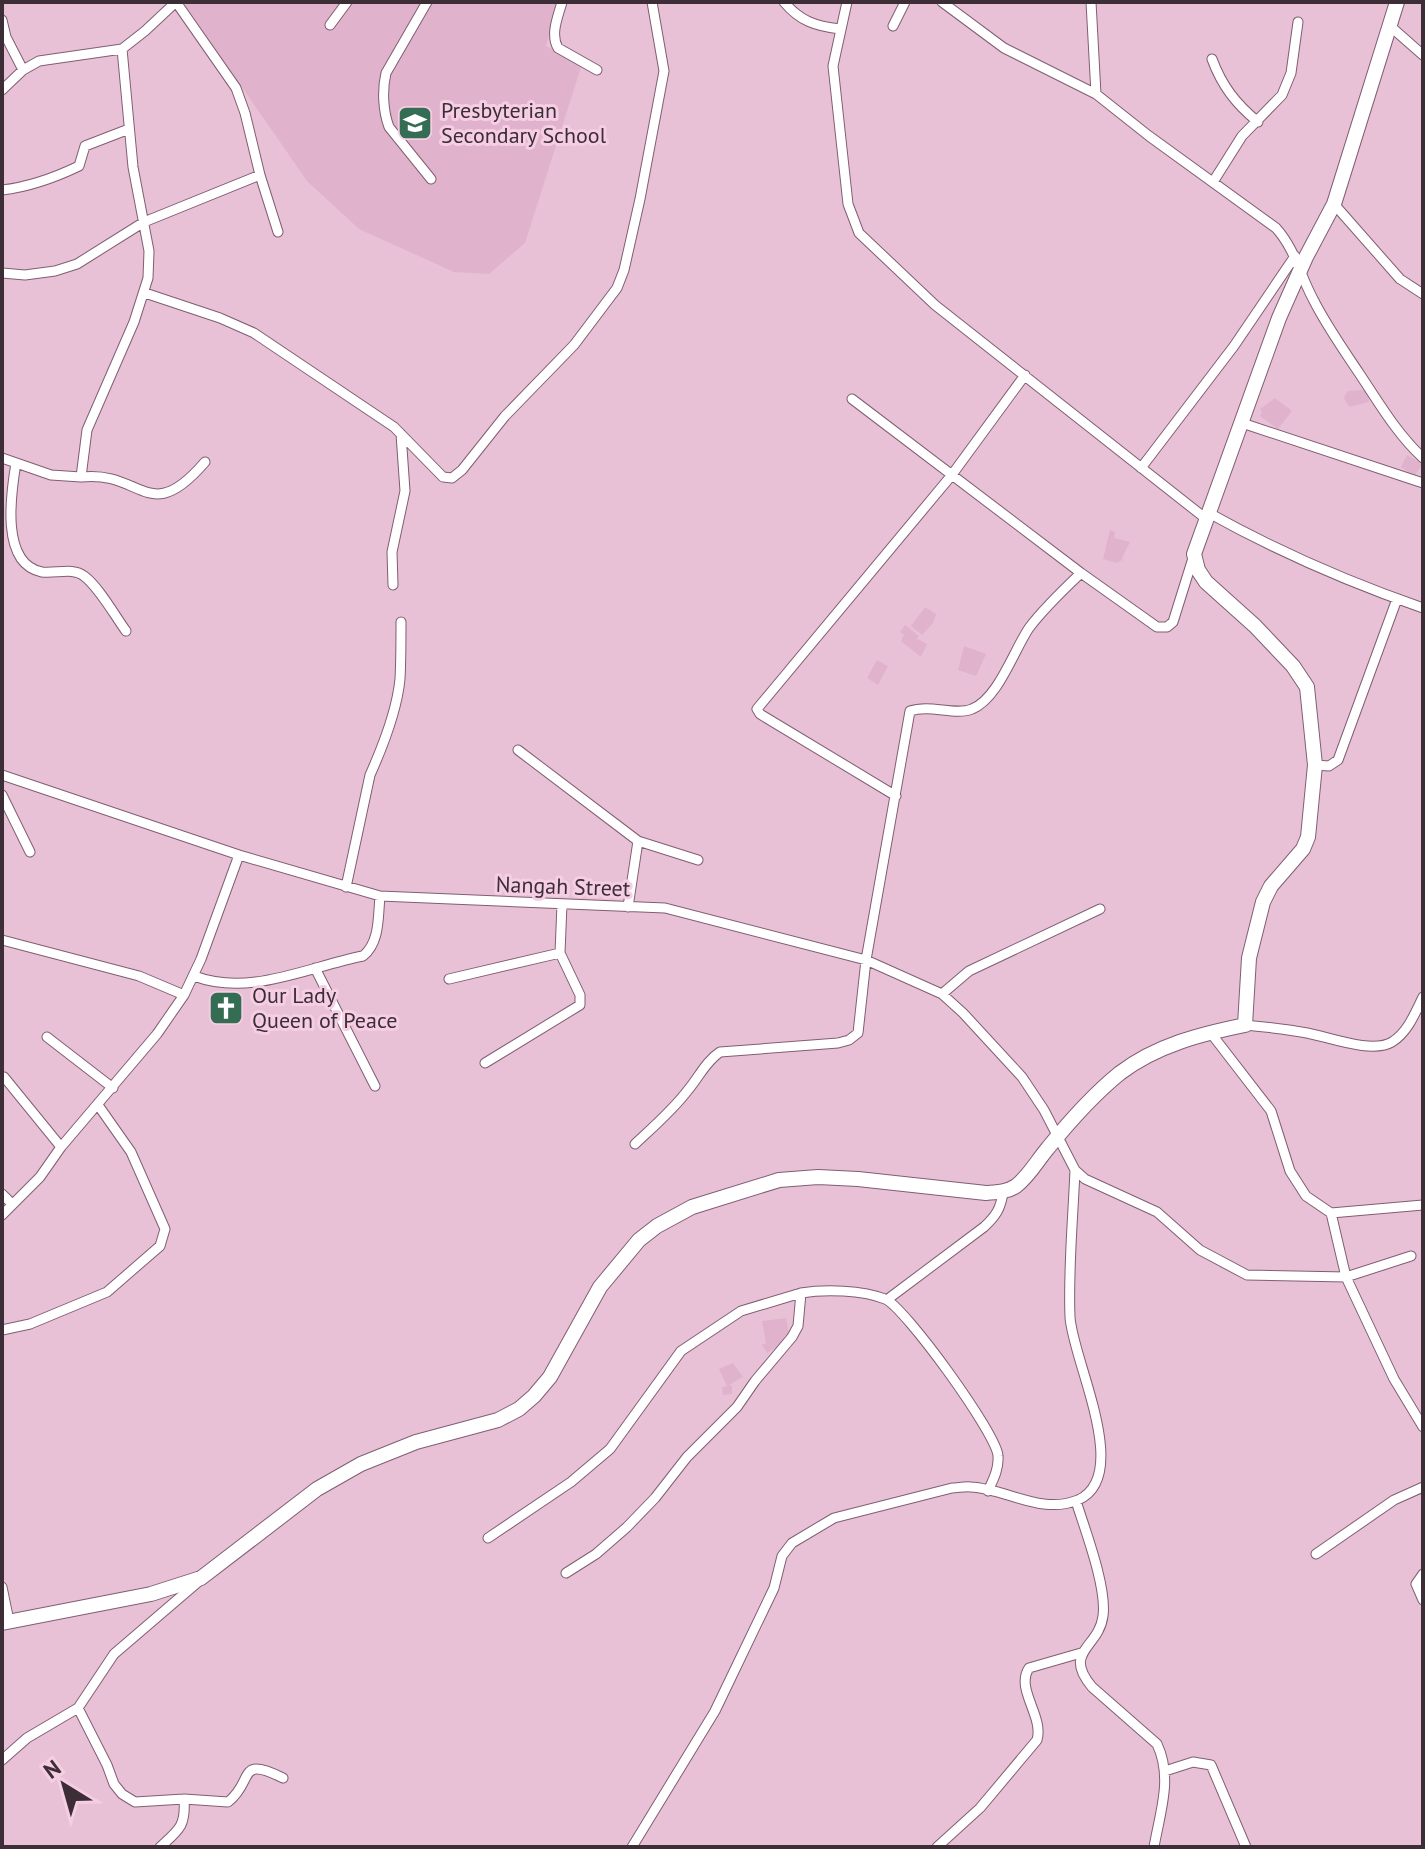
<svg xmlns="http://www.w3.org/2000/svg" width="1425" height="1849" font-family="'PT Sans',sans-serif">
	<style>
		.built { fill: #e0b2cc }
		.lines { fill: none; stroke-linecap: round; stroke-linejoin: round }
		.street-casing { stroke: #805e72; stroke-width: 11 }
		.secondary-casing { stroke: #805e72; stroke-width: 16 }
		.street { stroke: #fff; stroke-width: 9 }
		.secondary { stroke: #fff; stroke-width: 14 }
		.labels { text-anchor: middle; stroke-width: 6; stroke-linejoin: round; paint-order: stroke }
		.poi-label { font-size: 22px; fill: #3c2d36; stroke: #f5cee4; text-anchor: start }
		.street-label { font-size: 22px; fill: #3c2d36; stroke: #f5cee4 }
	</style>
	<rect width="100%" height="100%" fill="#e8c1d7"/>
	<path class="built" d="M 188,2 L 558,2 L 546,46 L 582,64 L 525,243 L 489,274 L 454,272 L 359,229 L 307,181 L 185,5 Z
		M 1361,390 L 1367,391 L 1369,402 L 1349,407 L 1344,398 L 1347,391 Z
		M 1275,398 L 1292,411 L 1278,429 L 1260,416 L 1262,413 L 1260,409 Z
		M 1407,455 L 1423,464 L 1414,476 L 1401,467 Z
		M 1110,530 L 1115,532 L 1114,538 L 1130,542 L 1122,558 L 1123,563 L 1121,560 L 1117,563 L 1103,559 Z
		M 925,607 L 936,614 L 933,623 L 922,635 L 911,626 Z
		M 905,625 L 919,636 L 915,641 L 918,639 L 927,644 L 921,657 L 901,641 L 904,635 L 900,632 Z
		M 964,646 L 986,654 L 976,676 L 958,670 Z
		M 877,660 L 888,666 L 878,685 L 867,678 Z
		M 786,1318 L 789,1335 L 784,1336 L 786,1341 L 767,1353 L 762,1345 L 766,1343 L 762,1321 Z
		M 733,1363 L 743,1377 L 729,1385 L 732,1386 L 732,1394 L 723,1395 L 722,1387 L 727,1386 L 719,1369 Z"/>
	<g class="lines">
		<g class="street-casing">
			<path id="street" d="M 176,2 L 145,31 L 122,49 L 133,167 L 149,251 L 148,278 L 134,322 L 87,430 L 81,477 C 143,470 148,528 205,462
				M 176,2 L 236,88 L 245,113 L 260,175 L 278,232
				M 427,2 L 386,73 C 382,90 383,111 389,127 L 431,179
				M 562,2 C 558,17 550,34 558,48 L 597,70
				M 784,2 C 800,21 815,26 840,29
				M 847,2 L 833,66 L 848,204 L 859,233 L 935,305 L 1205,518
				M 942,2 L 1004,48 L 1096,94 L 1149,136 L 1276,228 C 1295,249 1300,275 1313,299 C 1326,325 1343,349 1359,373 C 1379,403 1397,434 1423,458
				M 1091,2 L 1096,94
				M 2,20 L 6,37 L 23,70
				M 330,25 L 347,2
				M 893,26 L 905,2
				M 1390,26 L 1423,55
				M 1212,59 C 1222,86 1236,104 1258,122
				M 2,90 L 23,70 L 39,61 L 122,49
				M 1213,182 L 1242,136 L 1282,95 L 1291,73 L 1298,22
				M 2,190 C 29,187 54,178 79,166 L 85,146 L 129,129
				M 1334,204 L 1400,279 L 1423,294
				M 2,273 L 25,275 L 55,271 L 77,264 L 144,222 L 260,175
				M 145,293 L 220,318 L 254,333 L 394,427 L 443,477 L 452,478 L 462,470 L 505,416 L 574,345 L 617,288 L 624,270 L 640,199 L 664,71 L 652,2
				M 852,399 L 1081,573 L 1157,627 L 1167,627 L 1173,622 L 1193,558
				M 1242,423 L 1423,483
				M 2,458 L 51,475 L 81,477
				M 16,463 C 11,493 0,564 42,572 C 55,574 73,567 84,576 C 99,587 115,616 126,631
				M 1141,468 L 1234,346 L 1295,256
				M 1207,512 C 1277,551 1348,582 1423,608
				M 393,585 L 392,552 L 405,491 L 401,434
				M 518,750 L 638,841 L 698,860
				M 1315,765 L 1329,766 L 1338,760 L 1397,599
				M 2,775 L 239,855 L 380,896 L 665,908 L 866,960 L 942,994 L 963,1013 L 1022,1077 L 1044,1110 L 1075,1170 L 1085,1179 L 1157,1212 L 1200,1250 L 1247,1275 L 1346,1277 L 1411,1256
				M 2,795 L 30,852
				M 896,796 L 760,714 L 757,709 L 951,476 L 1025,375
				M 346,887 L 370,775 C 383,746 397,711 400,679 C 401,660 401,641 401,622
				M 628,907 L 638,841
				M 2,940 L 139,976 L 184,995
				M 315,968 L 375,1086
				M 194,976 C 250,997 307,967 363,956 C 380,943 378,916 380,896
				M 449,979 L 560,953
				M 942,994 L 969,971 L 1100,909
				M 1245,1025 C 1266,1027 1287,1029 1307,1033 C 1329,1037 1372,1054 1392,1042 C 1408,1032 1415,1013 1423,997
				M 1210,1032 L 1271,1111 L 1290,1171 L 1306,1196 L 1331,1213 L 1423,1205
				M 47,1037 L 113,1088
				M 485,1063 L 580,1005 L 580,995 L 560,953 L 562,904
				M 4,1077 L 61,1147
				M 635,1144 C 653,1127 673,1110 688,1090 C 699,1077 706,1061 720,1052 L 838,1043 L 849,1040 L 858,1033 L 866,960 L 910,711 C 930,704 955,716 972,709 C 998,699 1014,650 1029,628 C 1044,608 1063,590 1081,573
				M 2,1194 L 12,1204
				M 1331,1213 L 1346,1277 L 1394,1379 L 1423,1427
				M 2,1215 L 40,1177 L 61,1147 L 157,1034 L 184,995 L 201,959 L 239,855
				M 888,1299 L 984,1227 C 996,1216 1001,1208 1003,1192
				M 2,1330 L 30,1324 L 107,1292 L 160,1246 L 165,1229 L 131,1152 L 98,1105
				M 1076,1501 C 1085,1530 1107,1587 1103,1616 C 1099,1648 1062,1651 1092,1687 L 1157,1744 C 1173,1778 1160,1812 1154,1847
				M 488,1538 L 571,1482 L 610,1449 L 681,1351 L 741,1311 L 801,1293
				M 1316,1554 L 1394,1500 L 1423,1487
				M 566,1573 L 596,1554 L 627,1527 L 655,1498 L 687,1457 L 737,1407 L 755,1381 L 792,1337 L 798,1326 L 801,1293 C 825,1289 862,1290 885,1299 C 904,1306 997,1434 998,1456 C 999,1469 993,1480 988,1491
				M 1423,1574 L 1416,1584 L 1423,1600
				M 2,1587 L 9,1621
				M 78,1708 L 107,1765 L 114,1784 L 122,1794 L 135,1802 L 184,1799 L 228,1802 C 255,1781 236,1755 283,1778
				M 2,1760 L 27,1738 L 78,1708 L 114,1654 L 198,1582
				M 1165,1771 L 1193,1762 L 1211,1765 L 1246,1847
				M 160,1847 C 179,1830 186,1826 184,1799
				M 632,1847 L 715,1711 L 774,1588 L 782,1556 L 792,1543 L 834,1518 L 952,1488 C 958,1488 965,1486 971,1487 C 1007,1489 1041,1515 1078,1500 C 1133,1476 1072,1359 1070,1317 C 1068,1269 1073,1219 1075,1170
				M 937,1847 L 980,1808 L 1037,1740 C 1044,1716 1015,1689 1029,1668 L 1081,1653"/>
		</g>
		<g class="secondary-casing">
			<path id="secondary" d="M 2,1623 L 151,1594 L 201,1578 L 317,1489 L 361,1464 L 416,1442 L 498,1420 L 519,1409 L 534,1396 L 550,1377 L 600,1287 L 639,1240 L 657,1226 L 692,1207 L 779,1180 L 818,1177 L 858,1179 L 986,1193 C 997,1192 1007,1192 1016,1186 C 1029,1176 1037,1161 1048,1148 C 1069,1122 1094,1094 1120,1073 C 1157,1045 1201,1034 1245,1025 L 1249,958 L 1263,902 L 1271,886 L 1303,849 L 1308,837 L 1315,765 L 1307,687 L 1293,666 L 1255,626 L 1206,582 L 1198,570 L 1194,554 L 1279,318 L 1306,257 L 1334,204 L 1397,2"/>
		</g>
		<use href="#street" class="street"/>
		<use href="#secondary" class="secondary"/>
	</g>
	<defs>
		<g id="school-square" transform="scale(1.8)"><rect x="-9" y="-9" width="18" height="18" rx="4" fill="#356d54" stroke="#f5cee4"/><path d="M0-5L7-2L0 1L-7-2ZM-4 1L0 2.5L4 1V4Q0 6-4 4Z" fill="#fff"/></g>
		<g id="church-square" transform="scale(1.8)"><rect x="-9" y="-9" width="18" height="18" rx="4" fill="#356d54" stroke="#f5cee4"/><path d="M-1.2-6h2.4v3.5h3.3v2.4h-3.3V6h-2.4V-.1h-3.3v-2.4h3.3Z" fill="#fff"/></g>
	</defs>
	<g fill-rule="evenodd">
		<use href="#school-square" x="415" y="123"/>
		<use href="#church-square" x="226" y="1008"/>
	</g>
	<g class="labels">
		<g class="poi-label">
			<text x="441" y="118">Presbyterian<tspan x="441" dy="25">Secondary School</tspan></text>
			<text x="252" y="1003">Our Lady<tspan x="252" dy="25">Queen of Peace</tspan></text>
		</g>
		<g class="street-label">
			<text transform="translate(563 886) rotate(2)" y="8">Nangah Street</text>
		</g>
	</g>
	<rect width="1425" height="1849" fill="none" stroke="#3c2d36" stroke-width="8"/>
	<g transform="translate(64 1785) rotate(323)" stroke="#f5cee4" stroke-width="6" paint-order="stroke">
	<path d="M0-6L14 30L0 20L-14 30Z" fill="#3c2d36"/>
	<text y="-12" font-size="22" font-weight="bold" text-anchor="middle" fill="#3c2d36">N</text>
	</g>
</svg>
